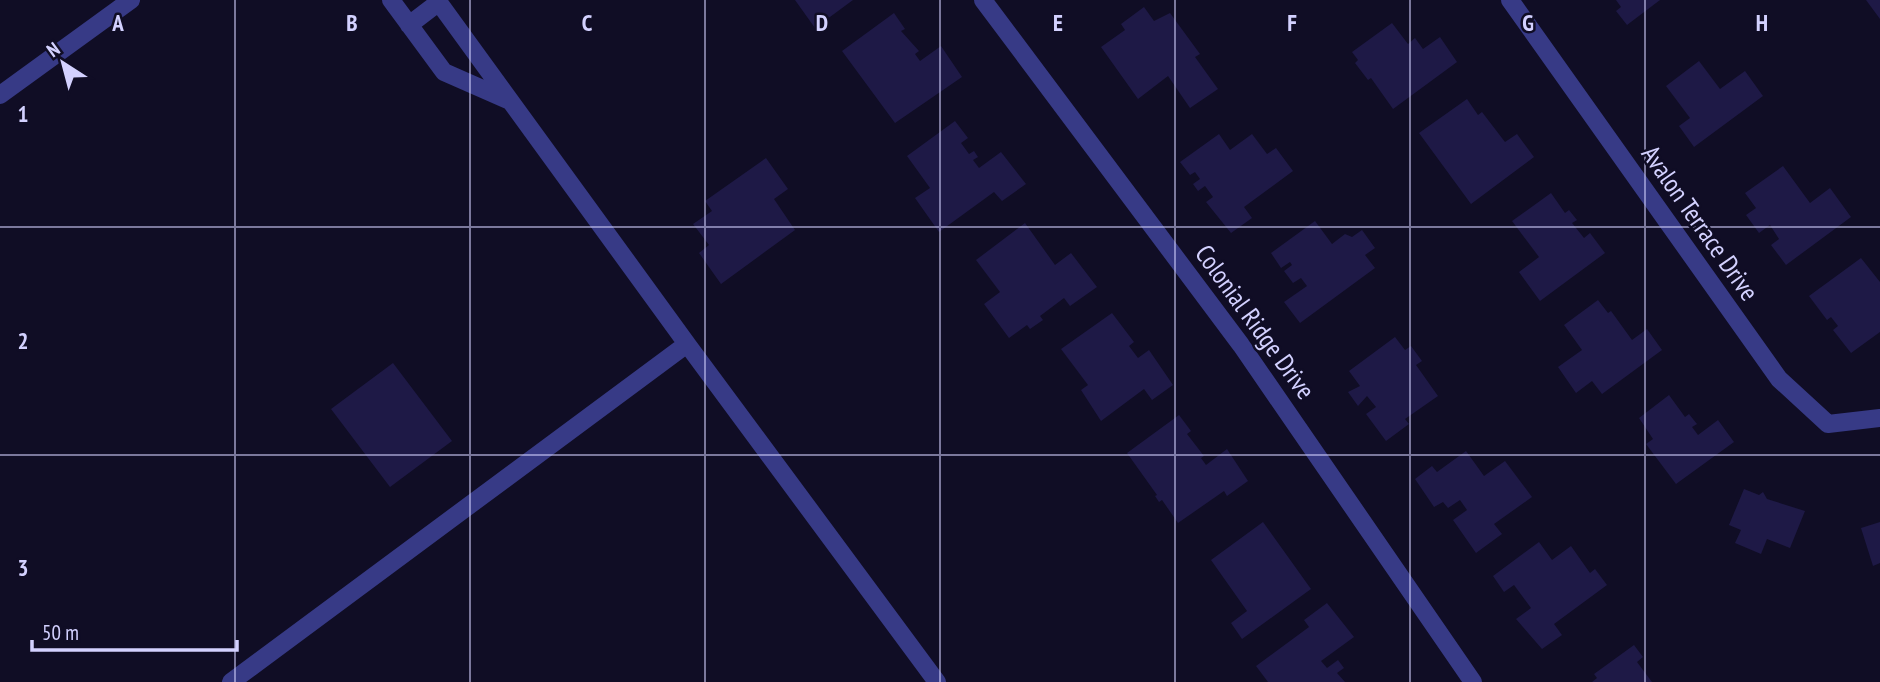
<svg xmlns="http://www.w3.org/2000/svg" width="1880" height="682" font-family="'PT Sans Narrow',sans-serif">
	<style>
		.building { fill: #1e1946 }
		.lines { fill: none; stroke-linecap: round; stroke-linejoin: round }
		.minor { stroke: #373a86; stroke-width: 18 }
		.tertiary { stroke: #373a86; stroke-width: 18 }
		.grid { fill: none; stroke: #d3d1ff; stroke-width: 2; stroke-opacity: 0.55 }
		.labels { text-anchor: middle; stroke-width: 5; stroke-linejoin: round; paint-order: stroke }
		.street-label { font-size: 26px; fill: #d3d1ff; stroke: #100d25 }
		.grid-label { font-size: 23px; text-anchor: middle; font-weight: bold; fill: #d3d1ff; stroke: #100d25; stroke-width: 5; stroke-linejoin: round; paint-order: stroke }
	</style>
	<rect width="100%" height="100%" fill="#100d25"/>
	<path class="building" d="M 795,0 L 853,0 L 815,28 Z
		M 1616,0 L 1660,0 L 1627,25 L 1616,11 L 1621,7 Z
		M 1866,0 L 1880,0 L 1880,19 Z
		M 1144,7 L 1154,21 L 1170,13 L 1200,54 L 1195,57 L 1218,89 L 1190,108 L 1168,76 L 1138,99 L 1101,47 L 1125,30 L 1121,24 Z
		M 894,13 L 905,29 L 901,31 L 919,51 L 915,54 L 920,61 L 941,46 L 962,77 L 895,123 L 842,51 Z
		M 1392,23 L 1408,44 L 1415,38 L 1423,49 L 1440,37 L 1457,62 L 1393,109 L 1371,78 L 1368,80 L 1355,63 L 1358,60 L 1352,52 Z
		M 1699,61 L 1720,89 L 1745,71 L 1763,96 L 1694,147 L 1679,126 L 1690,118 L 1666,86 Z
		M 1467,99 L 1478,115 L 1482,112 L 1505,142 L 1517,134 L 1534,157 L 1471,204 L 1419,133 Z
		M 955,121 L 968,138 L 961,143 L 969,154 L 974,151 L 978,157 L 973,160 L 979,168 L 1001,152 L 1026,184 L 1002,201 L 994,192 L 939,232 L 915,198 L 930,188 L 907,156 Z
		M 1219,134 L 1230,150 L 1252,134 L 1267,154 L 1276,148 L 1293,171 L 1244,207 L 1252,218 L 1231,233 L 1206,202 L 1213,197 L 1205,186 L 1198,191 L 1193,184 L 1200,179 L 1195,172 L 1190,175 L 1180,162 Z
		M 766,158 L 788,189 L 774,199 L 795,230 L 721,284 L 699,253 L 709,245 L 693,224 L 712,211 L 705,201 Z
		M 1783,166 L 1810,203 L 1830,188 L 1851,217 L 1786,265 L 1771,245 L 1779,239 L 1770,225 L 1759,233 L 1746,215 L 1756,208 L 1745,193 Z
		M 1551,193 L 1565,213 L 1569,210 L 1577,220 L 1572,223 L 1584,238 L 1590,233 L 1605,253 L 1540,301 L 1519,272 L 1539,257 L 1512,221 Z
		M 1315,221 L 1332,244 L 1345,234 L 1352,237 L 1362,230 L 1375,248 L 1365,255 L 1375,268 L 1300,323 L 1284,302 L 1307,286 L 1301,278 L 1293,283 L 1284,271 L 1292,265 L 1290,262 L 1281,268 L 1271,253 Z
		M 1025,223 L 1055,265 L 1071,253 L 1097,287 L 1070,306 L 1064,298 L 1040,316 L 1043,320 L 1030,329 L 1027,325 L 1009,338 L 984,304 L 1000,292 L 976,260 Z
		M 1861,258 L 1880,282 L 1880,332 L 1851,353 L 1833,330 L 1838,326 L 1831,317 L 1827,320 L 1809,296 Z
		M 1598,300 L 1608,313 L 1611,311 L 1632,340 L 1647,329 L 1662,350 L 1602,394 L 1592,381 L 1576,393 L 1558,367 L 1582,350 L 1564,325 Z
		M 1112,313 L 1134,342 L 1129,346 L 1138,358 L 1149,350 L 1173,385 L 1152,400 L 1144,389 L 1101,421 L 1081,390 L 1088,385 L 1061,349 Z
		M 1395,337 L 1405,350 L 1411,346 L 1422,361 L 1416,365 L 1438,396 L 1405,419 L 1409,424 L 1386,441 L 1366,414 L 1376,407 L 1367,396 L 1358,406 L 1348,392 L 1360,386 L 1349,371 Z
		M 393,363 L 452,441 L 390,487 L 331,409 Z
		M 1669,395 L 1685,417 L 1689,414 L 1697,424 L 1692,427 L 1698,435 L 1718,420 L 1734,442 L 1676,484 L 1646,444 L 1653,439 L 1639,418 Z
		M 1179,415 L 1191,431 L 1187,434 L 1204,456 L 1201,458 L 1206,465 L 1227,449 L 1248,481 L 1227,496 L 1224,491 L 1178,523 L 1162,500 L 1159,502 L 1155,496 L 1157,495 L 1127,453 Z
		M 1466,451 L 1484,476 L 1505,461 L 1532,497 L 1494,524 L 1502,534 L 1476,553 L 1453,520 L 1467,510 L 1460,500 L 1448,508 L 1443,502 L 1434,507 L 1415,479 L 1432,466 L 1437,472 Z
		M 1744,489 L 1759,495 L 1763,492 L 1767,499 L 1805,511 L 1790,548 L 1767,539 L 1761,554 L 1735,543 L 1741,530 L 1729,525 Z
		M 1263,522 L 1311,589 L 1242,639 L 1231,623 L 1247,611 L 1211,560 Z
		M 1880,522 L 1880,563 L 1873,566 L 1861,528 Z
		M 1539,542 L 1552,560 L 1571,546 L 1590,573 L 1595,569 L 1607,585 L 1554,624 L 1562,635 L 1542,649 L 1516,619 L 1531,608 L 1514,585 L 1504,592 L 1493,576 Z
		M 1327,603 L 1354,637 L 1321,661 L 1327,668 L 1338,660 L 1344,668 L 1337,673 L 1345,682 L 1268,682 L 1256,666 L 1309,627 L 1304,620 Z
		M 1634,645 L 1643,657 L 1637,662 L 1652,682 L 1592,682 L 1597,678 L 1594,674 Z"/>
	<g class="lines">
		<path class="minor" d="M 391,0 L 444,72 L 510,101
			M 983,0 L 1241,345 L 1473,682
			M 1510,0 L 1779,379 L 1828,424 L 1880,418
			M 409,25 L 439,2
			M 687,344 L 937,682
			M 231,682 L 687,344 L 437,0"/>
		<path class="tertiary" d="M 0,95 L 131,0"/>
	</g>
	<path class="grid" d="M 235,0 L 235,682M 470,0 L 470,682M 705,0 L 705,682M 940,0 L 940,682M 1175,0 L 1175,682M 1410,0 L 1410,682M 1645,0 L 1645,682M 0,227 L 1880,227M 0,455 L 1880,455"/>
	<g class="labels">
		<g class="street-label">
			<text transform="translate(1700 223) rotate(55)" y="9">Avalon Terrace Drive</text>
			<text transform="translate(1255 322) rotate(54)" y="9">Colonial Ridge Drive</text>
		</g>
	</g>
	<g class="grid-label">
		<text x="118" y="31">A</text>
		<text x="352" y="31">B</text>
		<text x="587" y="31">C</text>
		<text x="822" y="31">D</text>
		<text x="1058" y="31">E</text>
		<text x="1292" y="31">F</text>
		<text x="1528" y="31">G</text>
		<text x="1762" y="31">H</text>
		<text x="23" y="122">1</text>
		<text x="23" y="349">2</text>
		<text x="23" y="576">3</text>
	</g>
	<g transform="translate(63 63) rotate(324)" stroke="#100d25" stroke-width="5" paint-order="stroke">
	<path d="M0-5L12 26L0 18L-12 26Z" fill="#d3d1ff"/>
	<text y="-10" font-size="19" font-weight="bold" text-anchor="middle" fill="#d3d1ff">N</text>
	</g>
	<path d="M32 640v10h205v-10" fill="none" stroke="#d3d1ff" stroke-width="3.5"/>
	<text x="42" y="640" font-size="21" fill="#d3d1ff" stroke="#100d25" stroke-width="5" paint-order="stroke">50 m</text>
</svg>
